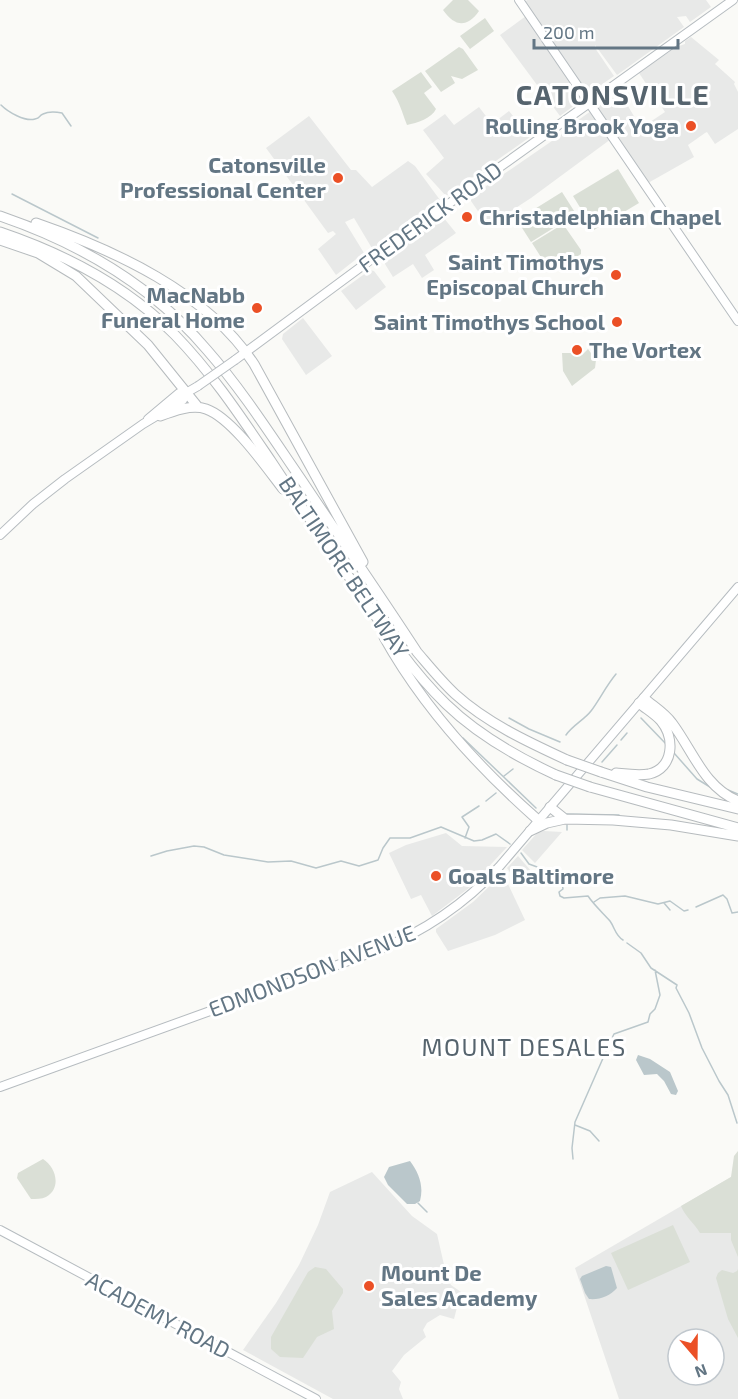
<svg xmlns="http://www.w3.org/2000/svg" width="738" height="1399" font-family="'Exo 2',sans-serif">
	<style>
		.built { fill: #e8e9e8; fill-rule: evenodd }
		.green { fill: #dadfd6 }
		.water { fill: #bac7cb }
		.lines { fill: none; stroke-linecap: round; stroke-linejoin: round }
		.stream { stroke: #bac7cb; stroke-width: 1.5 }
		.major-casing { stroke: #b6bcc0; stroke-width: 10 }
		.highway-casing { stroke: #b6bbbe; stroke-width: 11 }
		.major { stroke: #fff; stroke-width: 8 }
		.highway { stroke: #fff; stroke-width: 9 }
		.major-bridge-casing { stroke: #b6bcc0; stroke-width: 10; stroke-linecap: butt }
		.highway-bridge-casing { stroke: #b6bbbe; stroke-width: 11; stroke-linecap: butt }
		.major-bridge { stroke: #fff; stroke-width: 8 }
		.highway-bridge { stroke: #fff; stroke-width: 9 }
		.poi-dot { fill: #eb5026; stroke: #fff; stroke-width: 2 }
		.labels { text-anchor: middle; stroke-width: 6; stroke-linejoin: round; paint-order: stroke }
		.poi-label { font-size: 22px; font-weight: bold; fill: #637684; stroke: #fff; text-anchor: end }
		.street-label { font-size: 22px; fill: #637684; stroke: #fff }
		.neighbourhood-label { font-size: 24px; letter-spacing: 1.5px; fill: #56646e; stroke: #fff }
		.district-label { font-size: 28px; font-weight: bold; letter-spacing: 1.5px; fill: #56646e; stroke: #fff }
	</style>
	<rect width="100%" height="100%" fill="#fafaf7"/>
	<path class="built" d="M 527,0 L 706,0 L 711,7 L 690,22 L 686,16 L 677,17 L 684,27 L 617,75 L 595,45 L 595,48 L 614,76 L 588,94 L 524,3 Z
		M 526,16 L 583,99 L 560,116 L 500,35 Z
		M 691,37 L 719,60 L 715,64 L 735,82 L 734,84 L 738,92 L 738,129 L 715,144 L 707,132 L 705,133 L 688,145 L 694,157 L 648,183 L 617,140 L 617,136 L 597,107 L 617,96 L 616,93 L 619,91 L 641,128 L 665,112 L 639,73 L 676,47 L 685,44 L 685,41 Z
		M 479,107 L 492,124 L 509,111 L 530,137 L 446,196 L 426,174 L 444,158 L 423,130 L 445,114 L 454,125 Z
		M 591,111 L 611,139 L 531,198 L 488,226 L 469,198 L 578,123 L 577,121 Z
		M 309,116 L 351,170 L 356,170 L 372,187 L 408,161 L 415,166 L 440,200 L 373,250 L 354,218 L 345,222 L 364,253 L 336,275 L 318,249 L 336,234 L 333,231 L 328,233 L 266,148 Z
		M 443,217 L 456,233 L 425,255 L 434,270 L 422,278 L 413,264 L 393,277 L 385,264 L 385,259 Z
		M 370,270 L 374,271 L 386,287 L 356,310 L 341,291 Z
		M 303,318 L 332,356 L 306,375 L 282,339 L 283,334 Z
		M 544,831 L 562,832 L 535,863 L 522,850 L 538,832 Z
		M 446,833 L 462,846 L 507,847 L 469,888 L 432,916 L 421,895 L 411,899 L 389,853 L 406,845 Z
		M 518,856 L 532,872 L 518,884 L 507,868 Z
		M 501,875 L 508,884 L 525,920 L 495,935 L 448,951 L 436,932 L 436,929 L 473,902 Z
		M 372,1172 L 412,1216 L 437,1234 L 447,1278 L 451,1285 L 461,1292 L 454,1319 L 440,1315 L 427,1323 L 423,1330 L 426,1337 L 404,1355 L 392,1371 L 401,1382 L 399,1389 L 403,1399 L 333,1399 L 243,1350 L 276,1303 L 299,1265 L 318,1225 L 330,1192 Z
		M 731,1177 L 738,1190 L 738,1399 L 619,1399 L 575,1268 ZM 678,1339 L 714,1339 L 714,1375 L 678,1375 Z"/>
	<path class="green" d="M 453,0 L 468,0 L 479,11 C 467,28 455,27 443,10 Z
		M 485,18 L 494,31 L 470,49 L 460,36 Z
		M 459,47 L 463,49 L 478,70 L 462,79 L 451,76 L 455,83 L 441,92 L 425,71 Z
		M 421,72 L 432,87 L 424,93 L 436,109 C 432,118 417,123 407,125 C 401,110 401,105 392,91 Z
		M 618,169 L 639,203 L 594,230 L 573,196 Z
		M 562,192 L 576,214 L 531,242 L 517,220 Z
		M 563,224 L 581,250 L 581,254 L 551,273 L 532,243 Z
		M 588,349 L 596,360 L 595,368 L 572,386 L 563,371 L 562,353 L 571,353 L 574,356 L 582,355 Z
		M 738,1151 L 738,1257 L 731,1240 L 731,1233 L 700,1233 C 694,1223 684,1215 681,1206 L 731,1177 L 734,1156 Z
		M 43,1159 C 56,1167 62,1188 46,1197 C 42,1199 36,1199 31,1199 L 17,1178 L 18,1173 Z
		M 673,1225 L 690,1262 L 628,1290 L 611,1253 Z
		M 315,1267 L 326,1269 L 343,1289 L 343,1293 L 332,1311 L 334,1329 L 317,1337 L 303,1358 L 280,1357 L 271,1349 L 271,1337 L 308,1272 Z
		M 738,1269 L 738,1338 L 728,1319 L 716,1278 L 718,1273 L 722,1270 L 733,1273 L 737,1271 Z"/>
	<path class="water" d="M 638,1055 L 650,1059 L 670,1072 L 678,1091 L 676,1095 L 671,1094 L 664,1081 L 657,1074 L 644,1075 L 636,1060 Z
		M 410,1161 C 419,1173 424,1186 420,1201 L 415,1204 L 407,1204 L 388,1185 L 384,1177 L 389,1167 Z
		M 606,1266 L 611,1267 L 617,1288 C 610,1296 600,1300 589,1299 L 585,1293 L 580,1279 L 582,1276 Z"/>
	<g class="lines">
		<path class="stream" d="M 1,105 C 8,112 25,122 35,119 C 41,118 38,116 43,114 C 49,111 57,112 62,113 L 71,126
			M 12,194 L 98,238
			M 509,718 L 529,729 L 560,742
			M 641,718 L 667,745
			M 566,735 C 573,725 584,720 591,711 C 600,699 606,686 616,674
			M 463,738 L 536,808
			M 621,740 L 627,733
			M 674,753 L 697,779 L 710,787
			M 602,762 L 617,745
			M 504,776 L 513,769
			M 728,790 L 738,794
			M 486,801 L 496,793
			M 567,814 L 619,815
			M 567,830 L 567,825
			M 465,838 L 469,827 L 462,817 L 479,806
			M 521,853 L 529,864 L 548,871 L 562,883 L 563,889 L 559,892 L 560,896 L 564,898 L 588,896 C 594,905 603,913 610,921 C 615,928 615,935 623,940
			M 151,856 L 167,851 L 194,846 L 204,847 L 224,855 L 268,862 L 291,861 L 316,868 L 341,861 L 359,866 L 378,860 L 383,848 L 390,838 L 410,838 L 441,827 L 474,841 L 482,840 L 496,834 L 510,844
			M 594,902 L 600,898 L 625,896 L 658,904 L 670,901 L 684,911 L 688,910
			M 664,903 L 670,910
			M 696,907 L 723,895 L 727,899 L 732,913 L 738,912
			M 627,943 L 641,953 L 651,968 L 677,985 L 676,988 L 689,1013 L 702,1048 L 719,1081 L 728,1095 L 737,1123
			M 575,1125 L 590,1131 L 599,1141
			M 573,1159 L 572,1148 L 575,1122 L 611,1040 L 614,1034 L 648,1022 L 650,1014 L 655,1009 L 660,995 L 655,970
			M 418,1203 L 427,1212"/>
		<g class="major-casing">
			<path id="major" d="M 519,0 L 738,321
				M 235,360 L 373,258 L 733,0
				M 148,419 L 179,393 L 186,393
				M 0,535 L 33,504 L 65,479 L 143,424 L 183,400 L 186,393 L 198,386
				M 0,1087 L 376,951 C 423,932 464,905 499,867 L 738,587
				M 0,1230 L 316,1399"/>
		</g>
		<g class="highway-casing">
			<path id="highway" d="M 0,216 C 79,243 152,285 207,350 C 243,391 272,437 303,482 C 341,539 380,595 417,652 C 429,666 441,681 455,694 C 487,723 528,742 567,760
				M 36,223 C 114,250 207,292 254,364 L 363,562
				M 0,232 C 65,254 126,285 175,335 C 212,373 241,417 271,461 C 300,505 330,549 360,593 C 386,632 412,671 446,704 C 478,735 517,757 556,775
				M 0,240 L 38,253 L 76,276 L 148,345 L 198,407
				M 160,416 C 173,411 192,404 206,409 C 232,418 266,467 283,489
				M 384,637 C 423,707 479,768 538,820
				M 644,698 C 653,706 665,713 672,723 C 693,751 704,787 738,801
				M 601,772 L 647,787 L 738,809
				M 616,773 C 626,774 638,776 649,774 C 674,768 675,738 661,721 C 655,714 646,709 639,703
				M 590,787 L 738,828
				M 550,807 L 565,819
				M 530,831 L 547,823 L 565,819 L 613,820 L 671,825 L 738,836"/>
		</g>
		<use href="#major" class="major"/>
		<use href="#highway" class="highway"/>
		<g class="major-bridge-casing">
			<path id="major-bridge" d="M 198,386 L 235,360"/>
		</g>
		<g class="highway-bridge-casing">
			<path id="highway-bridge" d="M 567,760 L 601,772
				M 556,775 L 590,787"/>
		</g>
		<use href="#major-bridge" class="major-bridge"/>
		<use href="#highway-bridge" class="highway-bridge"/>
	</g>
	<g class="poi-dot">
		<circle cx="691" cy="126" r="6"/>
		<circle cx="338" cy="178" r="6"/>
		<circle cx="467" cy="217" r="6"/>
		<circle cx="616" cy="275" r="6"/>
		<circle cx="257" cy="308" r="6"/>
		<circle cx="617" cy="322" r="6"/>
		<circle cx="577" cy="350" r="6"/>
		<circle cx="436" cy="876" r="6"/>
		<circle cx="369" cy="1286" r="6"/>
	</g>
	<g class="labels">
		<g class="poi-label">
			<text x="679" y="134">Rolling Brook Yoga</text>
			<text x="326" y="173">Catonsville<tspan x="326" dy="25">Professional Center</tspan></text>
			<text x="479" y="225" text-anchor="start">Christadelphian Chapel</text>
			<text x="604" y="270">Saint Timothys<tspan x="604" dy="25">Episcopal Church</tspan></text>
			<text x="245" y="303">MacNabb<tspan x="245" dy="25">Funeral Home</tspan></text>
			<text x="605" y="330">Saint Timothys School</text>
			<text x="589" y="358" text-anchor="start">The Vortex</text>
			<text x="448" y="884" text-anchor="start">Goals Baltimore</text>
			<text x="381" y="1281" text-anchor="start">Mount De<tspan x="381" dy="25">Sales Academy</tspan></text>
		</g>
		<g class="street-label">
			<text transform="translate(430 217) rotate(-36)" y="8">FREDERICK ROAD</text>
			<text transform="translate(344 567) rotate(56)" y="8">BALTIMORE BELTWAY</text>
			<text transform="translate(312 971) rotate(-21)" y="8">EDMONDSON AVENUE</text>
			<text transform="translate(158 1315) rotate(28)" y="8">ACADEMY ROAD</text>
		</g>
		<g class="neighbourhood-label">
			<text x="524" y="1056">MOUNT DESALES</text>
		</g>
		<g class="district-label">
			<text x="613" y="105">CATONSVILLE</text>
		</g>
	</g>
	<g transform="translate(696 1357) rotate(160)"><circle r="28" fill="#ffffff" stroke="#c1c8ce" stroke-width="1.5"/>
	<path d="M0-4.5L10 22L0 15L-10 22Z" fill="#eb5026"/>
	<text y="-9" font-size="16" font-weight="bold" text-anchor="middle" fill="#637684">N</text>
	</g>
	<path d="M534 39v9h144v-9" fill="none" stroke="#637684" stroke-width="3"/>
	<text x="543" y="39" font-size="18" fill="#637684" stroke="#ffffff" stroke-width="4.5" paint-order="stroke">200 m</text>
</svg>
